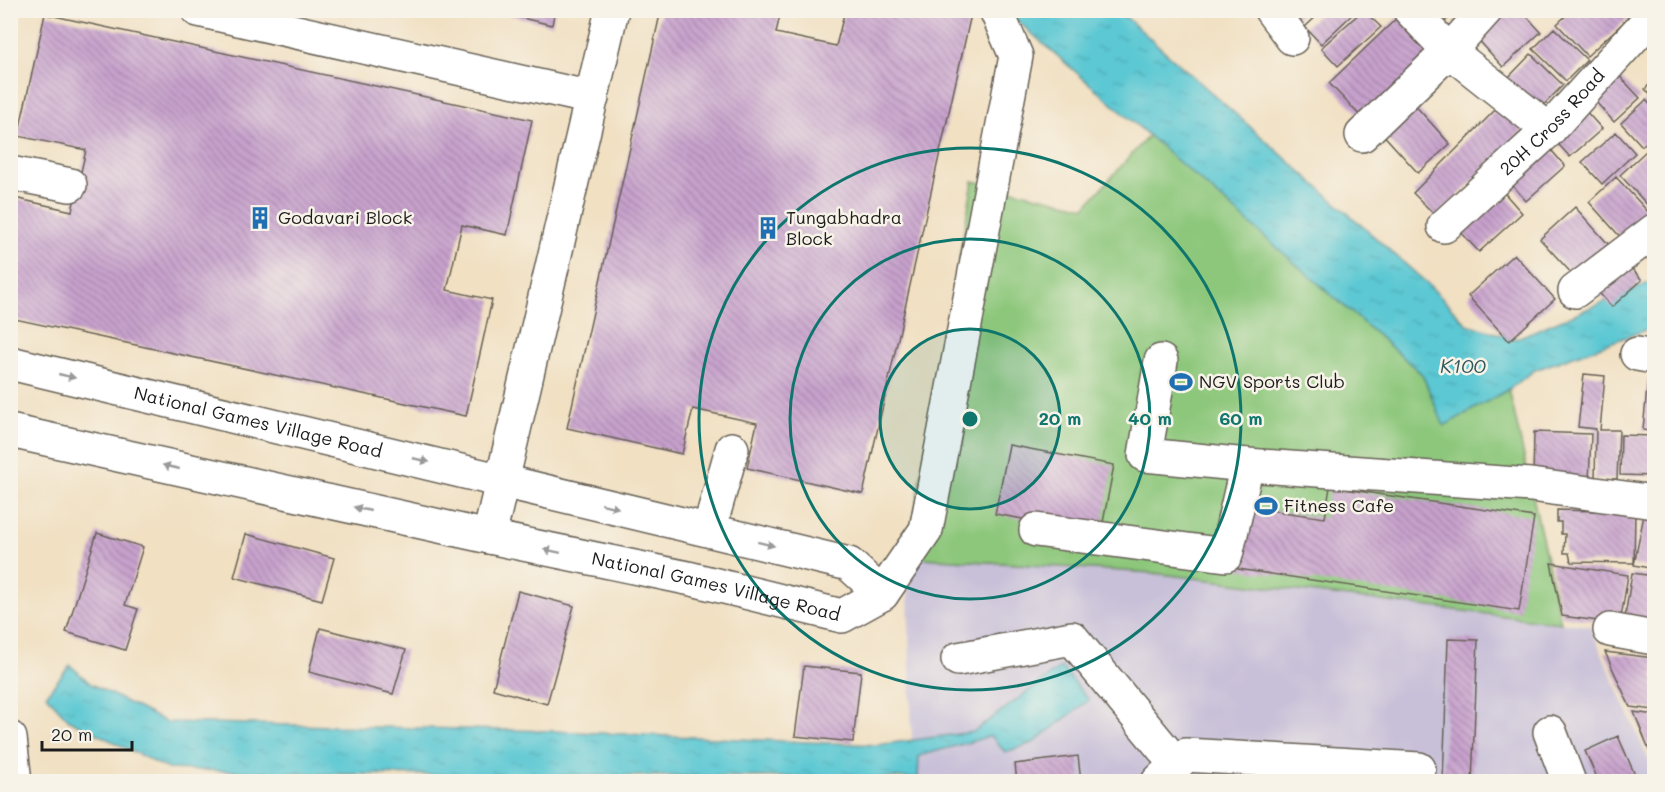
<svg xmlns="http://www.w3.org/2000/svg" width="1665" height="792" font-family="Mali,sans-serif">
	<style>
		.industrial { fill: #c8c0d8 }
		.garden { fill: #8dc77b; stroke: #54724c; stroke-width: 1.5 }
		.water { fill: url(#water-ripples); stroke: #3c7278; stroke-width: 1.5 }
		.building { fill: url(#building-back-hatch) }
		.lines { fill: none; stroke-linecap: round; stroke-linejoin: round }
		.minor-casing { stroke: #676156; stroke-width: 36 }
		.minor { stroke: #fff; stroke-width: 33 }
		.oneway { fill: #999 }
		.ring { fill: none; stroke: #0f766e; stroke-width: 3 }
		.labels { text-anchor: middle; stroke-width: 5; stroke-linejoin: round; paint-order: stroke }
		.street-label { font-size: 18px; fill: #1c1c1c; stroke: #f7f3e8 }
		.poi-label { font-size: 18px; fill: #1c1c1c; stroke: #f7f3e8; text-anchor: start }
		.water-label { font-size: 20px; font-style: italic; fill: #32585c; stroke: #f7f3e8 }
		.centre { fill: #0f766e; stroke: #f7f3e8; stroke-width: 3 }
		.ring-label { font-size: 18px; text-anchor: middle; font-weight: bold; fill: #0f766e; stroke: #f7f3e8; stroke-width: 5; stroke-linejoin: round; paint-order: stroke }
	</style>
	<defs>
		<pattern id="water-ripples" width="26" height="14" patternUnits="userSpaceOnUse" patternTransform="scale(1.5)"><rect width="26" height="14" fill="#5bc8d3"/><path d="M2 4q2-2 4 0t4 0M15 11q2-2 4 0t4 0" fill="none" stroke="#4fabb5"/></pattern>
		<pattern id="building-back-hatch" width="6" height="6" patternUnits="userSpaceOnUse" patternTransform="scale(1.5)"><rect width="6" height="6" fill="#c8a2cd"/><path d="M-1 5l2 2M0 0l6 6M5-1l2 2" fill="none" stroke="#a283a6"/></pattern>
	</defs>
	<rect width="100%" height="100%" fill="#f7f3e8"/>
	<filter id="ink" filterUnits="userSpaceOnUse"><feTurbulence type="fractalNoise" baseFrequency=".0167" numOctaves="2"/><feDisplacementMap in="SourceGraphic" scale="12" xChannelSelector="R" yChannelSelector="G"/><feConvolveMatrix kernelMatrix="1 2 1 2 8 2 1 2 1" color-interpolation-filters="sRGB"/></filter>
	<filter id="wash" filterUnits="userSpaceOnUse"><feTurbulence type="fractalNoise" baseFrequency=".008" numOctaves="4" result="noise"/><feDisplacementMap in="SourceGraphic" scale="24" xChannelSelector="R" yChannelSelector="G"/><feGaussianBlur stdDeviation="1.35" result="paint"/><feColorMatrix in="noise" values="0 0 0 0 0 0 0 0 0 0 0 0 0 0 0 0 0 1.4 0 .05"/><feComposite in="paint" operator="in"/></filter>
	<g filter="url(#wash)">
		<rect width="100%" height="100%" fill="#f1e0c2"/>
		<path class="industrial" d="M 907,557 L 1153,573 L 1590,626 L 1654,772 L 1654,781 L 913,781 Z"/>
		<path class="garden" d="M 1149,135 L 1422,374 L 1444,425 L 1509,389 L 1561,623 L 1153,573 L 907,557 L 973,181 L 1085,207 Z"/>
		<path class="water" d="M 1006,11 L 1119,11 L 1429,285 L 1467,324 L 1515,339 L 1654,281 L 1654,327 L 1535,370 L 1509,389 L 1444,426 L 1422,374 Z
			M 70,665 L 91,684 L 166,722 L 552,731 L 877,745 L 973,732 L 1061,667 L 1089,700 L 1033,743 L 1005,752 L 991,736 L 919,756 L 918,778 L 318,774 L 168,769 L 69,720 L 46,695 Z"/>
		<g id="blocks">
			<path class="building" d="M 488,10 L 555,10 L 552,25 Z
				M 661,10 L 781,10 L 776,33 L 836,46 L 845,10 L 972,10 L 863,494 L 747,468 L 757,423 L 693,409 L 682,454 L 567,428 Z
				M 1278,10 L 1305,10 L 1290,24 Z
				M 1323,10 L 1357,10 L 1321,44 L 1305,27 Z
				M 1363,10 L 1381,27 L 1338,66 L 1321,48 Z
				M 1419,10 L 1456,10 L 1438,29 Z
				M 1504,10 L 1521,10 L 1541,32 L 1503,67 L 1475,36 Z
				M 1572,10 L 1637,10 L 1587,56 L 1557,24 Z
				M 45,14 L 532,120 L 507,235 L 462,225 L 447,290 L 492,300 L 466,416 L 10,318 L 10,197 L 72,211 L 86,150 L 18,136 Z
				M 1399,16 L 1438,56 L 1368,124 L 1329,83 Z
				M 1554,28 L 1587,60 L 1566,81 L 1533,49 Z
				M 1531,54 L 1563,85 L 1537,112 L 1505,81 Z
				M 1613,69 L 1640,98 L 1614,122 L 1587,92 Z
				M 1654,80 L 1654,99 L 1645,89 Z
				M 1646,100 L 1654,109 L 1654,135 L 1642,146 L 1621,123 Z
				M 1412,102 L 1450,144 L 1418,173 L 1380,131 Z
				M 1500,105 L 1524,129 L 1437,217 L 1413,193 Z
				M 1583,108 L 1602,129 L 1570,157 L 1552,137 Z
				M 1616,132 L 1635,153 L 1602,184 L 1582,162 Z
				M 1546,144 L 1565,166 L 1526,201 L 1507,179 Z
				M 1646,151 L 1654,161 L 1654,212 L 1620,175 Z
				M 1616,177 L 1651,215 L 1623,240 L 1589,202 Z
				M 1499,187 L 1522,213 L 1479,252 L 1456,227 Z
				M 1575,207 L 1609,245 L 1574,276 L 1540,239 Z
				M 1514,254 L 1555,299 L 1509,341 L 1468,296 Z
				M 1622,258 L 1642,280 L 1612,307 L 1592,285 Z
				M 1584,374 L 1605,376 L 1600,430 L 1619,430 L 1617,479 L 1595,479 L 1596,429 L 1578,427 Z
				M 1648,378 L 1654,378 L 1654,432 L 1643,430 Z
				M 1534,432 L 1591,434 L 1589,481 L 1533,480 Z
				M 1621,435 L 1654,436 L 1654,476 L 1620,475 Z
				M 1009,445 L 1114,465 L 1101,533 L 995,514 Z
				M 1330,487 L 1534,517 L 1519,611 L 1238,569 L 1248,507 L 1325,518 Z
				M 1557,510 L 1635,512 L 1634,563 L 1571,562 L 1569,553 L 1564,553 L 1565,534 L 1561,534 L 1561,522 L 1557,522 Z
				M 1644,515 L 1654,517 L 1654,569 L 1634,565 Z
				M 97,533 L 143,547 L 125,605 L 138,609 L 125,650 L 66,632 Z
				M 246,534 L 334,558 L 322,600 L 234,577 Z
				M 1551,563 L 1628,575 L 1620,624 L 1562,616 Z
				M 1632,573 L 1654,576 L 1654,627 L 1624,623 Z
				M 518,591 L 574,606 L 547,704 L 493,689 Z
				M 320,628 L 406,650 L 393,694 L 309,672 Z
				M 1448,639 L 1478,640 L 1472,782 L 1443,782 Z
				M 1605,652 L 1654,658 L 1654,710 L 1630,707 Z
				M 804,666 L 861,672 L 853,742 L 795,736 Z
				M 1634,712 L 1654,715 L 1654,763 Z
				M 1618,736 L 1638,782 L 1599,782 L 1585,751 Z
				M 1078,756 L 1081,782 L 1017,782 L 1015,764 Z"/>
		</g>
	</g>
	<g filter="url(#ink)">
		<use href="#blocks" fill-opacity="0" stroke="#676156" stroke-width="1.5"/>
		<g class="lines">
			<g class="minor-casing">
				<g id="minor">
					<path d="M 198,10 L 592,98"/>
					<path d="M 1271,10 L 1292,38"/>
					<path d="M 1410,10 L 1449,51 L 1486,10"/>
					<path d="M 1362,135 L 1449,51 L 1549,130"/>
					<path d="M 10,173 L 70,185"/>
					<path id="s1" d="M 1444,226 L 1549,130 L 1654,14"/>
					<path d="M 1575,291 L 1654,231"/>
					<path d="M 1637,354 L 1654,357"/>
					<path d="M 1161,361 L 1145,455 L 1247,465"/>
					<path id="s2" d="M 10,363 L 849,564 L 882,594"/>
					<path id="s3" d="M 10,431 L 489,537 L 692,579 L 842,616 L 882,594 L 926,530 L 1016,56 L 996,10"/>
					<path d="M 709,530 L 732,449"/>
					<path d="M 1036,530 L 1226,555 L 1247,465 L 1531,485 L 1654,502"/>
					<path d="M 489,537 L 612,10"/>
					<path d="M 1610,630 L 1654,638"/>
					<path d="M 958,659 L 1072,638 L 1176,764"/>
					<path d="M 1550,732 L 1569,782"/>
					<path d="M 10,738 L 15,782"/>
					<path d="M 1158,782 L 1186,755 L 1419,769"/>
				</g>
			</g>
			<use href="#minor" class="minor"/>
		</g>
		<defs><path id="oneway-solid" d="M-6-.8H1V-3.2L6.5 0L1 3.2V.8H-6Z" transform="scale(1.5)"/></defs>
		<g class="oneway">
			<use href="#oneway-solid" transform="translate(67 376) rotate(13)"/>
			<use href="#oneway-solid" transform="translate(421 460) rotate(13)"/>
			<use href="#oneway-solid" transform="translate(171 467) rotate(-167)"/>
			<use href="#oneway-solid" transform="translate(610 506) rotate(14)"/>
			<use href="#oneway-solid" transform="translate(362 509) rotate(-167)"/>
			<use href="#oneway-solid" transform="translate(766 544) rotate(14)"/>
			<use href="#oneway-solid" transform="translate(552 551) rotate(-168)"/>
		</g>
	</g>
	<circle cx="970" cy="419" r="90" fill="#0f766e" fill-opacity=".12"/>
	<g class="ring">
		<circle cx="970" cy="419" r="90"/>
		<circle cx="970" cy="419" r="180"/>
		<circle cx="970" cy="419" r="271"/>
	</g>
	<defs>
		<g id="building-bare" transform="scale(1.8)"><path d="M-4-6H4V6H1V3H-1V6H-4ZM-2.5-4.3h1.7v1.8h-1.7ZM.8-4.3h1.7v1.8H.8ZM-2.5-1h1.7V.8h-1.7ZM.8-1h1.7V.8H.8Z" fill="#1f6fb2" stroke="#f7f3e8" stroke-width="2.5" paint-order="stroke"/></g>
		<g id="stadium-bare" transform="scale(1.8)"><path d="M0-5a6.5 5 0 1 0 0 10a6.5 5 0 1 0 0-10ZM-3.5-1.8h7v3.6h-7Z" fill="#1f6fb2" stroke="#f7f3e8" stroke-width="2.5" paint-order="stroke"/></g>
	</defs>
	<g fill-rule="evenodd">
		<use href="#building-bare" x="260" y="218"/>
		<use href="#building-bare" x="768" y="228"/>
		<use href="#stadium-bare" x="1181" y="382"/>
		<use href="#stadium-bare" x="1266" y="506"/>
	</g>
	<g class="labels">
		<g class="street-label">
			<text dy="6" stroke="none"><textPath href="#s1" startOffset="150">20H Cross Road</textPath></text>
			<text dy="6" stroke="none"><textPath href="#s2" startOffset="255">National Games Village Road</textPath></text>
			<text dy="6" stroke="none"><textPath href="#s3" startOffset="723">National Games Village Road</textPath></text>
		</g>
		<g class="poi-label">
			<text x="278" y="224">Godavari Block</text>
			<text x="786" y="224">Tungabhadra<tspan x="786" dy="21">Block</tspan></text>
			<text x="1199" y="388">NGV Sports Club</text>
			<text x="1284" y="512">Fitness Cafe</text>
		</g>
		<g class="water-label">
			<text x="1463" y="373">K100</text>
		</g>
	</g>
	<circle cx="970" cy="419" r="9" class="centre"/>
	<g class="ring-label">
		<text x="1060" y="425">20 m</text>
		<text x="1150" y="425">40 m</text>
		<text x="1241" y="425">60 m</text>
	</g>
	<rect width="1665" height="792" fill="none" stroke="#f7f3e8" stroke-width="36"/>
	<path d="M42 741v9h90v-9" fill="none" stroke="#1c1c1c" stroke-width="3"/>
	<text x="51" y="741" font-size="18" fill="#1c1c1c" stroke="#f7f3e8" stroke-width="4.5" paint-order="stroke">20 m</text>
</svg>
